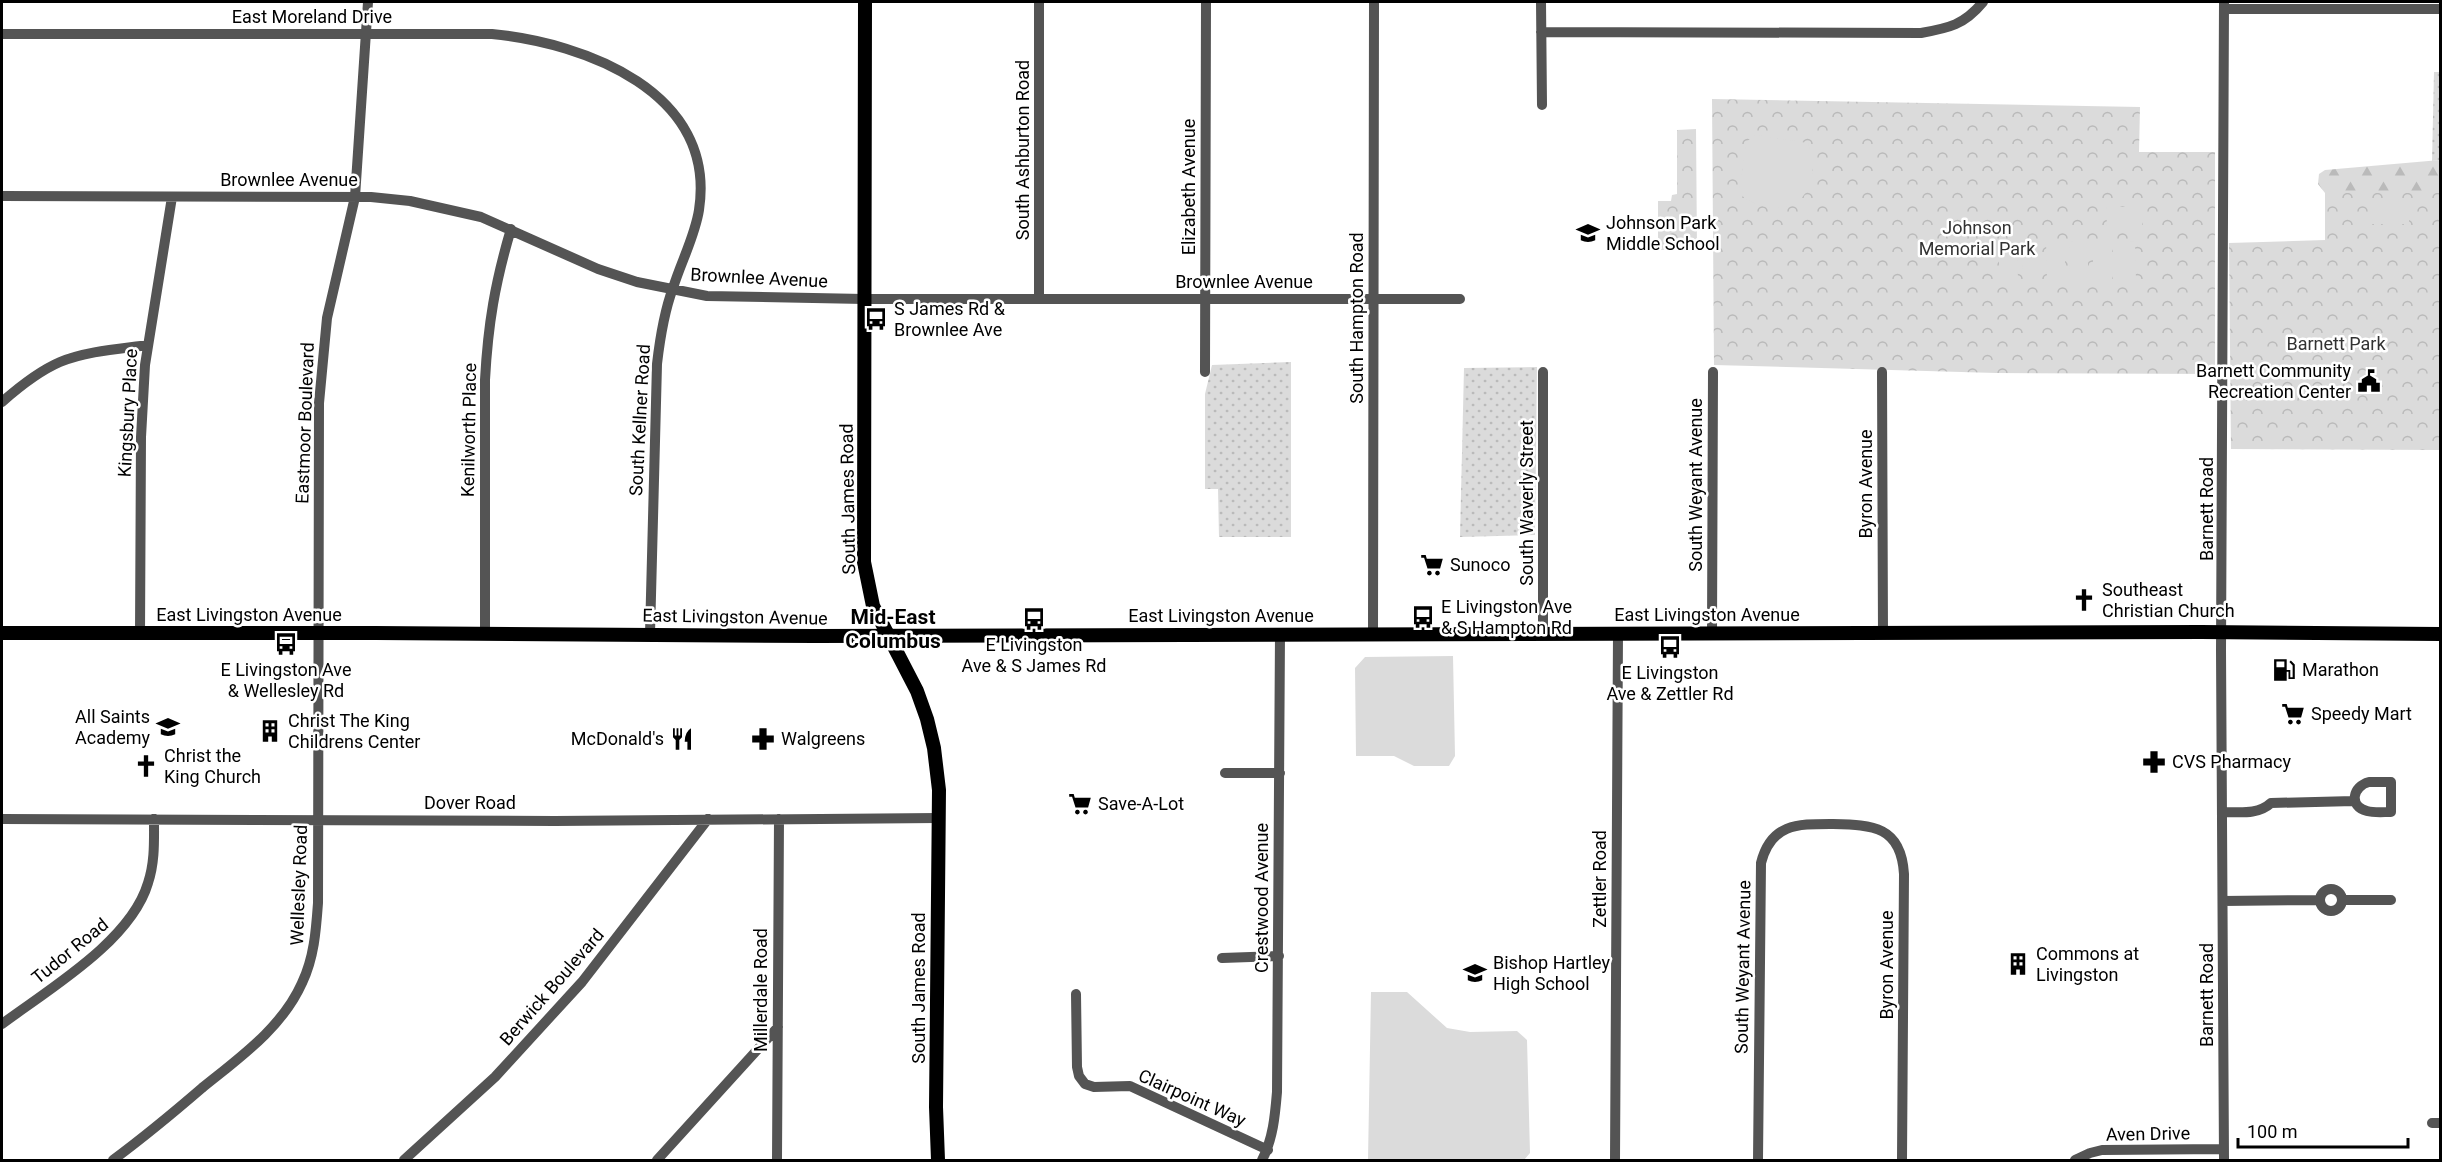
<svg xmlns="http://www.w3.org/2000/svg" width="2442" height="1162" font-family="Roboto,sans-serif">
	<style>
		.grass { fill: url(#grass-dots) }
		.forest { fill: url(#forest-firs) }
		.park { fill: url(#park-crowns) }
		.pitch { fill: #dbdbdb }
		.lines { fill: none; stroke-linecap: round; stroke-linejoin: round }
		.minor { stroke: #545454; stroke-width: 10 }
		.major { stroke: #000; stroke-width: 14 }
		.labels { text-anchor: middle; stroke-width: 5; stroke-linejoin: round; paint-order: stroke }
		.street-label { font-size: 18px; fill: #000; stroke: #fff }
		.poi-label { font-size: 18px; fill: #000; stroke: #fff; text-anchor: start }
		.park-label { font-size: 18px; fill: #323232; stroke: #fff }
		.quarter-label { font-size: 21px; font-weight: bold; fill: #000; stroke: #fff }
	</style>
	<defs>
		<pattern id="grass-dots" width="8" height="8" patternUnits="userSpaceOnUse" patternTransform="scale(1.5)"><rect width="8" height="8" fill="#dbdbdb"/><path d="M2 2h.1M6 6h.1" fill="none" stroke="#bababa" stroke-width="1.8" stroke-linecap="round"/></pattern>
		<pattern id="forest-firs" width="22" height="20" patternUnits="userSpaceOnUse" patternTransform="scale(1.5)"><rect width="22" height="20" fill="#dbdbdb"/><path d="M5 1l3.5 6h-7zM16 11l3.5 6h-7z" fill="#bababa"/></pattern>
		<pattern id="park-crowns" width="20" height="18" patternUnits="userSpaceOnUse" patternTransform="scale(1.5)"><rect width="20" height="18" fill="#dbdbdb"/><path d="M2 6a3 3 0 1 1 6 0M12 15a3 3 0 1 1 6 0" fill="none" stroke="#bababa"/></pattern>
	</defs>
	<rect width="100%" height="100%" fill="#fff"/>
	<path class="grass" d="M 2434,72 L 2440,72 L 2440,160 L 2432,161 Z
		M 1291,362 L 1291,537 L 1219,537 L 1218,489 L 1205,489 L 1205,394 L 1212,365 Z
		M 1537,367 L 1535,535 L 1460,537 L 1464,368 Z"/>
	<path class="forest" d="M 2440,160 L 2440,193 L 2325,193 L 2318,184 L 2319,174 L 2325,170 Z"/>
	<path class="park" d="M 1712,99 L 2140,107 L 2139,152 L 2215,152 L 2215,374 L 1996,373 L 1714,365 Z
		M 1696,129 L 1697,249 L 1658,250 L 1658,201 L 1671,201 L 1672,195 L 1677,194 L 1677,130 Z
		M 2325,193 L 2440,193 L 2440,450 L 2231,449 L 2229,243 L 2325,240 Z"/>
	<path class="pitch" d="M 1755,135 L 1808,143 C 1812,157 1816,175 1808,189 C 1794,216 1757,211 1739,193 L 1746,142 Z
		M 2372,199 L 2409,199 L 2409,224 L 2372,224 Z
		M 2106,207 L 2142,207 L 2142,226 L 2107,226 Z
		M 1999,241 L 2017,241 L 2018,281 L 1999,281 Z
		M 2041,241 L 2041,281 L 2023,281 L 2022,242 Z
		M 2046,241 L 2065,241 L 2065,281 L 2047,281 Z
		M 2088,241 L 2088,281 L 2070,281 L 2069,242 Z
		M 2135,241 L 2136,281 L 2117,281 L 2117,242 Z
		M 2093,242 L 2112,242 L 2112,281 L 2093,281 Z
		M 1453,656 L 1455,756 L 1449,766 L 1414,766 L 1394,756 L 1356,756 L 1355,668 L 1365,657 Z
		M 1371,992 L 1407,992 L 1447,1028 L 1470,1032 L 1517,1031 L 1527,1040 L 1530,1153 L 1524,1160 L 1368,1160 Z"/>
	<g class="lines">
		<path class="minor" d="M 1541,2 L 1542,105
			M 2224,9 L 2440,9
			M 1541,32 L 1921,33 C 1949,28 1964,25 1983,2
			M 2,34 L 492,34 C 585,43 717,92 699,210 C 695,236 681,262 673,288 C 664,312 660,338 657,364 L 650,634
			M 2,196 L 371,197 L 410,201 L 481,217 L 598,269 L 637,282 L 707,296 L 864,299 L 1460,299
			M 1039,298 L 1039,2
			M 1205,372 L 1206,2
			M 1882,372 L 1883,633
			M 2,402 C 19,387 39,371 60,362 C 87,351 119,349 148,345
			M 140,633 L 141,437 L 145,365 L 172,197
			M 1712,633 L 1713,372
			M 485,634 L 485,380 C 488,324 495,283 511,229
			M 1373,634 L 1374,2
			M 1543,634 L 1543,372
			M 1225,773 L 1280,773
			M 2369,782 L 2391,782 L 2391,812 C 2383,812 2374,813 2367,811 C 2348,806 2353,786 2369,782 Z
			M 2222,812 C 2240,812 2258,815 2271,803 L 2354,801
			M 2,819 L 555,821 L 938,818
			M2320 900a11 11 0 1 1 22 0a11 11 0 1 1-22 0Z
			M 2342,900 L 2391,900
			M 2223,901 L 2320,900
			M 1222,958 L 1279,956
			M 1076,994 L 1077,1067 L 1079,1076 L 1085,1084 L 1094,1087 L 1130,1086 L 1268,1150
			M 2,1024 C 49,989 131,941 148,883 C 155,862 154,841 154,819
			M 2432,1123 L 2440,1123
			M 113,1160 C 144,1137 173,1113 202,1088 C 239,1058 282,1028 302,983 C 314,958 316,931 318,903 L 319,403 L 327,318 L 355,197 L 368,2
			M 404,1160 L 495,1077 L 582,982 L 708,819
			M 657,1160 L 778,1027
			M 777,1160 L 779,819
			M 1262,1160 C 1273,1139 1275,1116 1277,1092 L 1280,634
			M 1615,1160 L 1618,634
			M 1758,1160 L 1761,863 C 1771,823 1798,824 1833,824 C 1873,825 1901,826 1904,874 L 1902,1160
			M 2075,1160 L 2090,1153 L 2102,1150 L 2224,1149
			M 2224,1160 L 2221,650 L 2224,2"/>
		<path class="major" d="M 865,2 L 864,562 L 873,606 L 917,691 L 927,719 L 934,748 L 939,790 L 936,1107 L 938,1160
			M 2,633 L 376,633 L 815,636 L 2201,632 L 2440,634"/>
	</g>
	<defs>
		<g id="school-bare" transform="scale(1.8)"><path d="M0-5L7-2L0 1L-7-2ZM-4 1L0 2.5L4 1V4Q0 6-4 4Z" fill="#000" stroke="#fff" stroke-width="2.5" paint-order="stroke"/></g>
		<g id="bus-bare" transform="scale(1.8)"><path d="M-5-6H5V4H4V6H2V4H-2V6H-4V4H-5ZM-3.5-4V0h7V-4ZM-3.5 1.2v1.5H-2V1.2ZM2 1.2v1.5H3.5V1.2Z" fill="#000" stroke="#fff" stroke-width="2.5" paint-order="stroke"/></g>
		<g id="civic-bare" transform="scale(1.8)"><path d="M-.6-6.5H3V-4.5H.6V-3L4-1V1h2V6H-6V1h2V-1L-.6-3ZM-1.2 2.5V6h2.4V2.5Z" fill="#000" stroke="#fff" stroke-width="2.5" paint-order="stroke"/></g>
		<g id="supermarket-bare" transform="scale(1.8)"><path d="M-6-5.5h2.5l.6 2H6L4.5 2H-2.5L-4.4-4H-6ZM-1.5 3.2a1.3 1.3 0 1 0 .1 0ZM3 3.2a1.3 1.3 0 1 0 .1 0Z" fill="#000" stroke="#fff" stroke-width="2.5" paint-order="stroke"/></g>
		<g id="church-bare" transform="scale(1.8)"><path d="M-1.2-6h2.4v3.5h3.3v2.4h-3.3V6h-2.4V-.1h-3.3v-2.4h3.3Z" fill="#000" stroke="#fff" stroke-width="2.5" paint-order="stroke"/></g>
		<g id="fuel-bare" transform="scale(1.8)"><path d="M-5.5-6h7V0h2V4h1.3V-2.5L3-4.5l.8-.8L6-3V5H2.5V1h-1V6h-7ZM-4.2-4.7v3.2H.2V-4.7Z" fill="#000" stroke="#fff" stroke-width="2.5" paint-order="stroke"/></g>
		<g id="building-bare" transform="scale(1.8)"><path d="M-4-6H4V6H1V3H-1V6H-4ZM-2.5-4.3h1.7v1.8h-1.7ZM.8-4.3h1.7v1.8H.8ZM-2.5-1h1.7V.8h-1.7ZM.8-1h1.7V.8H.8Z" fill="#000" stroke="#fff" stroke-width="2.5" paint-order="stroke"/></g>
		<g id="restaurant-bare" transform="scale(1.8)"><path d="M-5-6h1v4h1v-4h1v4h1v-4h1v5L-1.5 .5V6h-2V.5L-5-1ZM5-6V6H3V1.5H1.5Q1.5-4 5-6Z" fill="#000" stroke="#fff" stroke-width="2.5" paint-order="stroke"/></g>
		<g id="pharmacy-bare" transform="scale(1.8)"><path d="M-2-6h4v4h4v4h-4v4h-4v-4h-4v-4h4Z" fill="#000" stroke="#fff" stroke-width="2.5" paint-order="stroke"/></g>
	</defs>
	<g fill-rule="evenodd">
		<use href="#school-bare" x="1588" y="233"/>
		<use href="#bus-bare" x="876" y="319"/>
		<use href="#civic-bare" x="2369" y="381"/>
		<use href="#supermarket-bare" x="1432" y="565"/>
		<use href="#church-bare" x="2084" y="600"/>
		<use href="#bus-bare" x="1423" y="617"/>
		<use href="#bus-bare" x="1034" y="619"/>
		<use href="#bus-bare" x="286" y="644"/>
		<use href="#bus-bare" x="1670" y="647"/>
		<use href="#fuel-bare" x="2284" y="670"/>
		<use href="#supermarket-bare" x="2293" y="714"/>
		<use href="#school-bare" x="168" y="727"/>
		<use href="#building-bare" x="270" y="731"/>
		<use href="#restaurant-bare" x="682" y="739"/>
		<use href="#pharmacy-bare" x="763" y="739"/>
		<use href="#pharmacy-bare" x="2154" y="762"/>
		<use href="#church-bare" x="146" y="766"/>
		<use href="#supermarket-bare" x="1080" y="804"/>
		<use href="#building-bare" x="2018" y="964"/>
		<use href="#school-bare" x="1475" y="973"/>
	</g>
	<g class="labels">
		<g class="street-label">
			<text x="312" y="23">East Moreland Drive</text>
			<text transform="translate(1023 150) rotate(-90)" y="6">South Ashburton Road</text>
			<text x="289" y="186">Brownlee Avenue</text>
			<text transform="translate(1189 187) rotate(-90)" y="6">Elizabeth Avenue</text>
			<text transform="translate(759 278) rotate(3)" y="6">Brownlee Avenue</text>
			<text x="1244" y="288">Brownlee Avenue</text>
			<text transform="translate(1357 318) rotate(-90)" y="6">South Hampton Road</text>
			<text transform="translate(128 413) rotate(-87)" y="6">Kingsbury Place</text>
			<text transform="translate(640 420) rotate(-87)" y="6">South Kellner Road</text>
			<text transform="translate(305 423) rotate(-88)" y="6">Eastmoor Boulevard</text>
			<text transform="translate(469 430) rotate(-89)" y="6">Kenilworth Place</text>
			<text transform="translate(1866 484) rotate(-90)" y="6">Byron Avenue</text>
			<text transform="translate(1696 485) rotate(-90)" y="6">South Weyant Avenue</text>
			<text transform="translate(848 499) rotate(-91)" y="6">South James Road</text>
			<text transform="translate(1527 503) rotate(-90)" y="6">South Waverly Street</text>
			<text transform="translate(2207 509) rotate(-90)" y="6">Barnett Road</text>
			<text x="249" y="621">East Livingston Avenue</text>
			<text x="1707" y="621">East Livingston Avenue</text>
			<text x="1221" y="622">East Livingston Avenue</text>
			<text transform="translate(735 617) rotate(1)" y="6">East Livingston Avenue</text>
			<text x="470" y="809">Dover Road</text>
			<text transform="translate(1600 879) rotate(-90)" y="6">Zettler Road</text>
			<text transform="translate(299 885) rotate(-88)" y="6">Wellesley Road</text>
			<text transform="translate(1262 898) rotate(-90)" y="6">Crestwood Avenue</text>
			<text transform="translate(70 951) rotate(-39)" y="6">Tudor Road</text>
			<text transform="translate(1887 965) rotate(-90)" y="6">Byron Avenue</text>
			<text transform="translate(1743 967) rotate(-89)" y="6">South Weyant Avenue</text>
			<text transform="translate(552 987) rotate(-49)" y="6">Berwick Boulevard</text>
			<text transform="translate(919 988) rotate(-90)" y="6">South James Road</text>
			<text transform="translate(761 990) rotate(-90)" y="6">Millerdale Road</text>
			<text transform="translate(2207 995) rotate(-90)" y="6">Barnett Road</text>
			<text transform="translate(1192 1098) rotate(24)" y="6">Clairpoint Way</text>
			<text transform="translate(2148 1134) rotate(-1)" y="6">Aven Drive</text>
		</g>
		<g class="poi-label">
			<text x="1606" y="229">Johnson Park<tspan x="1606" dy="21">Middle School</tspan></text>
			<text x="894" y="315">S James Rd &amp;<tspan x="894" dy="21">Brownlee Ave</tspan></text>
			<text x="2351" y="377" text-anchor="end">Barnett Community<tspan x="2351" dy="21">Recreation Center</tspan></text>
			<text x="1450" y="571">Sunoco</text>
			<text x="2102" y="596">Southeast<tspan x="2102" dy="21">Christian Church</tspan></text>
			<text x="1441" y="613">E Livingston Ave<tspan x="1441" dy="21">&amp; S Hampton Rd</tspan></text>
			<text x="1034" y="651" text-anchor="middle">E Livingston<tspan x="1034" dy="21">Ave &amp; S James Rd</tspan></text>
			<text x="286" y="676" text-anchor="middle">E Livingston Ave<tspan x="286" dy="21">&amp; Wellesley Rd</tspan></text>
			<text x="2302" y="676">Marathon</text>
			<text x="1670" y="679" text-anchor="middle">E Livingston<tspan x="1670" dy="21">Ave &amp; Zettler Rd</tspan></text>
			<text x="2311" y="720">Speedy Mart</text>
			<text x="150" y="723" text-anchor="end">All Saints<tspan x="150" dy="21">Academy</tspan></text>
			<text x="288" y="727">Christ The King<tspan x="288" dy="21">Childrens Center</tspan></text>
			<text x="664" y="745" text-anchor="end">McDonald's</text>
			<text x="781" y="745">Walgreens</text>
			<text x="164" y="762">Christ the<tspan x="164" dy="21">King Church</tspan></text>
			<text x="2172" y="768">CVS Pharmacy</text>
			<text x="1098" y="810">Save-A-Lot</text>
			<text x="2036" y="960">Commons at<tspan x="2036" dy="21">Livingston</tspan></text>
			<text x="1493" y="969">Bishop Hartley<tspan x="1493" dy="21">High School</tspan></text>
		</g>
		<g class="park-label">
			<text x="1977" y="234">Johnson<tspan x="1977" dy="21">Memorial Park</tspan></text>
			<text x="2336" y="350">Barnett Park</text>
		</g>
		<g class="quarter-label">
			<text x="893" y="624">Mid-East<tspan x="893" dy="24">Columbus</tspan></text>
		</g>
	</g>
	<rect width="2442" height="1162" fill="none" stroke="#000000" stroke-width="6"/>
	<path d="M2238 1138v9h170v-9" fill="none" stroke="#000000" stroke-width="3"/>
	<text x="2247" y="1138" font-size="18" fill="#000000" stroke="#ffffff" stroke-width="4.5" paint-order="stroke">100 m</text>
</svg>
